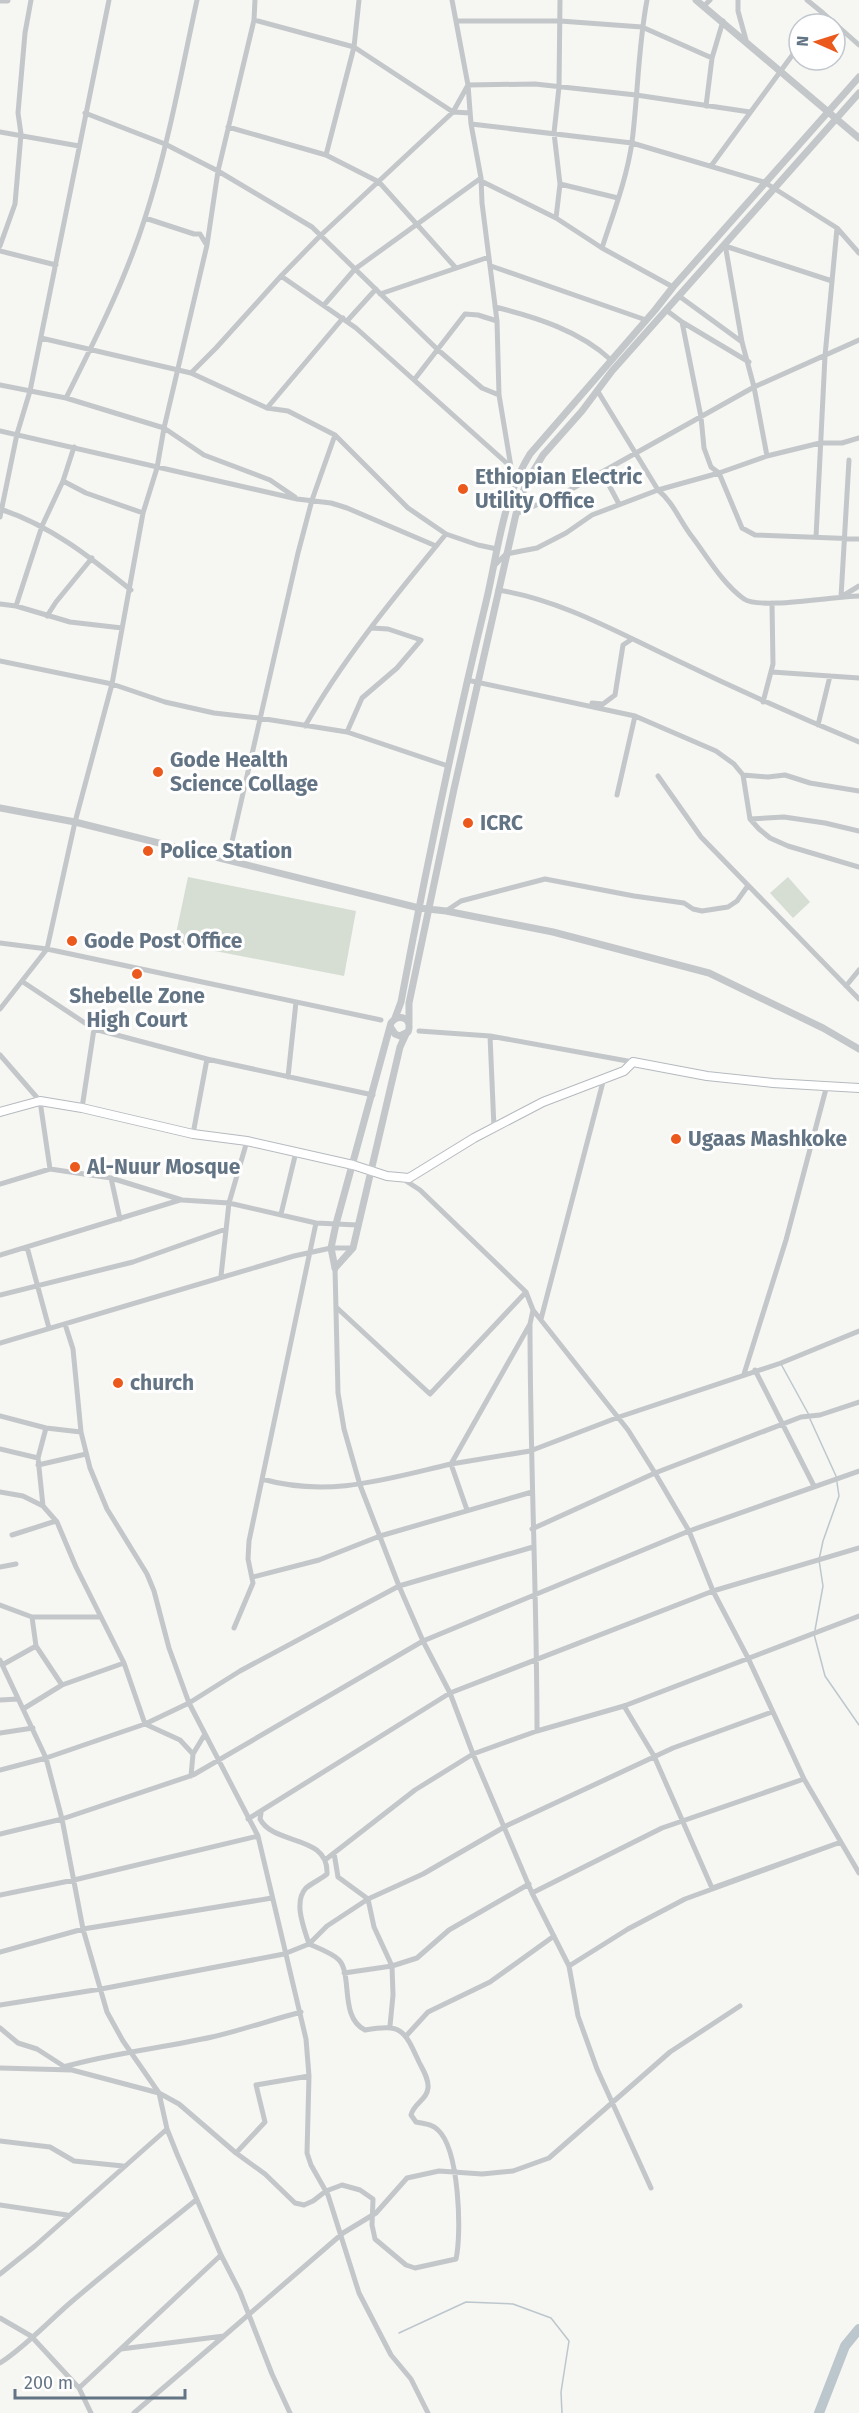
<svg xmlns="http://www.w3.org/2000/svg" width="859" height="2413" font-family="'Fira Sans',sans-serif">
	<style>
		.pitch { fill: #d6ddd3 }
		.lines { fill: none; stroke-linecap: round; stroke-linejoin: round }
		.stream { stroke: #bcc7cd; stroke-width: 1.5 }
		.river { stroke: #bcc7cd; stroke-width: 10 }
		.secondary-casing { stroke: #b5babf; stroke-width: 10 }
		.minor { stroke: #c3c7ca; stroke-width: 5 }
		.tertiary { stroke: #c3c7ca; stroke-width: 7 }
		.secondary { stroke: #fff; stroke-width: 8 }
		.poi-dot { fill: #eb5a1c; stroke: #fff; stroke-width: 2 }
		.labels { text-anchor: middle; stroke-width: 6; stroke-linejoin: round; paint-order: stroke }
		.poi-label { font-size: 21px; font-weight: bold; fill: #637485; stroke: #fff; text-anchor: start }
	</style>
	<rect width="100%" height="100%" fill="#f6f6f2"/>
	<path class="pitch" d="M 188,877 L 356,911 L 344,976 L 174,943 Z
		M 788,877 L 810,902 L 793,918 L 770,893 Z"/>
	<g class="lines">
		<path class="stream" d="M 781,1364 L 809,1415
			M 810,1419 L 836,1476 L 839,1496 L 823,1541 L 819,1560 L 823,1586 L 815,1630
			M 814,1634 L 825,1676 L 859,1725
			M 399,2333 L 466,2302 L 513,2304 L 551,2318 L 569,2341 L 561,2392 L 562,2413"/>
		<path class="river" d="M 819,2413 L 845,2346 L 859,2329"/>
		<g class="secondary-casing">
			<path id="secondary" d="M 0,1112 L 40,1101 L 82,1108 L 193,1134 L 247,1141 L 353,1165 L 387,1176 L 409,1178 L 474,1138 L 543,1102 L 624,1071 L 633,1062 L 707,1076 L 773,1083 L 859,1088"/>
		</g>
		<path class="minor" d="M 452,0 L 468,85 L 471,124 L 481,178 L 482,203 L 497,321 L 499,395 L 511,467 L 512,490
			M 738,0 L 738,11 L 746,40
			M 807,0 L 823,13 L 815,24
			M 704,6 L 710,0
			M 823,13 L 859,45
			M 254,20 L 354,47 L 453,112 L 470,113
			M 457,21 L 560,21 L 642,27 L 712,58
			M 706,106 L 712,58 L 723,21
			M 85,113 L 165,144 L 218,171 L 312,227 L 437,349 L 482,388 L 499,395
			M 471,124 L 632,143 L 764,182 L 837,228 L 859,253
			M 228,127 L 326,155 L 379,182 L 455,267
			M 0,132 L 79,146
			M 326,155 L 354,47 L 359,0
			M 711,166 L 799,46
			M 481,181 L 556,218 L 602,248 L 673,287
			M 560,184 L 618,198
			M 145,218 L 194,234 L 200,234 L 206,244
			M 556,218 L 560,184 L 554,133 L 559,87 L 560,0
			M 725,244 L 742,342 L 754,387 L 767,456
			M 0,246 L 15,204 L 21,134 L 18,113 L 25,33 L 31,0
			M 725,246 L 832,281
			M 602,248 C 613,214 627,178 632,142 C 638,95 638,47 647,0
			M 0,251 L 56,265
			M 491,266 L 646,320
			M 281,276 L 356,328 L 511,467
			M 380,294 L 489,257
			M 679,296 L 742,342
			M 324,305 L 355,269 L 481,178
			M 495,307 C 536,317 580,331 611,360
			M 666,310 L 682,322 L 701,417 L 704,448 L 711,467 L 719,473 L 742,528 L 755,535 L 859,539
			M 347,321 L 376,289
			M 682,322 L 749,362
			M 41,338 L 191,373 L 267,408 L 288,411 L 335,435 L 408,508 L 446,534
			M 191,373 L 216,348 L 281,276 L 320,236 L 453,112 L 468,85 L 535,84 L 636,95 L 750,112
			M 414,380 L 465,314 L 478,315 L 497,321
			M 0,385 L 66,398 L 164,428 L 204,455 L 270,480 L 295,497
			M 597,390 L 658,490 C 674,503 680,522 693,538 C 708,558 723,584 744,599 C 760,610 835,596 859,596
			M 66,398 C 95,340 125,281 145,218 C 168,147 181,73 197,0
			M 267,408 L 343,318
			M 0,431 L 297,499 L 331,503 L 347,508 L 436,546
			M 849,460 L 841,597 L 859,586
			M 602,472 L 619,504
			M 63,481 L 86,493 L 143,513
			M 0,509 C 50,525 90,557 131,590
			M 516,514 L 568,491 L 754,387 L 859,340
			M 0,517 L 17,434 L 30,391 L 109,0
			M 816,537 L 825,356 L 837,228
			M 493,567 L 506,554 L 537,548 L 566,533 L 592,515 L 658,490 L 719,473 L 767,456 L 820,443 L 842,443 L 859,438
			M 498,590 C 560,600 615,631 672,658 C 734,688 796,716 859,742
			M 0,604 L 16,606 L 70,622 L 122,628
			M 16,606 L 42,526 L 63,481 L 74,447
			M 47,616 L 56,602 L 92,558
			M 0,661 L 112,684 L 165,702 L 214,713 L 259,718 L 347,732 L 448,766
			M 772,672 L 859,678
			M 467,680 L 635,716 L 716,751 L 734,764 L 743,775 L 750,819 L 759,829 L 770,838 L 788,846 L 859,867
			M 763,702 L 773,664 L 772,603
			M 592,703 L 603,704 L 615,695 L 623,645 L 632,639
			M 818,725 L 830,676
			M 305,726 C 344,657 396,595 446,534 L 478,545 L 497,549
			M 347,732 L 362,698 L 397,668 L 421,640 L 388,629 L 372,628
			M 743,775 L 768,777 L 785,775 L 810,783 L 859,791
			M 658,776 L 701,837 L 859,999
			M 617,795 L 635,716
			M 750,819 L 784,817 L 825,823 L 859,831
			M 228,859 L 298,553 L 312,500 L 335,435
			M 446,911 L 461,901 L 545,879 L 634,896 L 684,903 L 693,909 L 702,911 L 728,907 L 737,901 L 747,887
			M 0,943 L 47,949 L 381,1020
			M 23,982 L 94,1029 L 207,1059 L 373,1095
			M 846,986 L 859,970
			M 0,1009 L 47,949 L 75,822 L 112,684 L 143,513 L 157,468 L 164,428 L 207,245 L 218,171 L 254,20 L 255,0
			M 419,1031 L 490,1036 L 633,1062
			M 490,1036 L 494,1128
			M 0,1055 L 40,1101 L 50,1169
			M 288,1077 L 296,1002
			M 82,1108 L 94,1029
			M 193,1134 L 207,1059
			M 111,1178 L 120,1219
			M 403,1179 L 420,1190 L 526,1292 L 533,1310 L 628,1430 L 655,1473 L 689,1531 L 713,1591 L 748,1658 L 804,1779 L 859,1873
			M 0,1184 L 50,1169 L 111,1178 L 182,1200 L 229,1203 L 316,1223 L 357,1225
			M 281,1214 L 296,1152
			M 27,1247 L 49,1328
			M 0,1255 L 180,1200
			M 335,1268 L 338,1393 L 344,1429 L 360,1485 L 399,1586 L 423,1641 L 450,1693 L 473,1754 L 532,1893 L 569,1966 L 578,2016 L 597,2069 L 651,2188
			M 221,1276 L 229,1203 L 247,1141
			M 0,1295 L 133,1262 L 226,1229
			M 336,1307 L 430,1394 L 526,1292
			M 541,1319 L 604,1078
			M 65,1324 L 73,1349 L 81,1432 L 90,1468 L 107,1509 L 147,1574 L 154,1591 L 169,1648 L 189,1703 L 258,1836 L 306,2039 L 309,2076 L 307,2153 L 311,2165 L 328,2195 L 359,2293 L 391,2355 L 411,2379 L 428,2413
			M 530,1324 C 530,1460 537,1595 537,1731
			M 0,1343 L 294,1256 L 331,1248 L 353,1248
			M 755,1370 L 814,1486
			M 744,1374 L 786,1240 L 827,1085
			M 0,1416 L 46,1428 L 81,1432
			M 0,1449 L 38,1458
			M 38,1465 L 86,1454
			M 262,1479 C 329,1498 386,1479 451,1464 L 530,1324 L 533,1310
			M 0,1492 L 23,1496 L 43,1506 L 57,1522 L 76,1567 L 124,1663 L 145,1724 L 180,1740 L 193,1754 L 191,1776
			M 43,1506 L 38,1458 L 46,1428
			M 467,1510 L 451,1464 L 530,1451 L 619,1417 L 781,1363 L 859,1331
			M 532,1529 L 655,1473 L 801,1417 L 820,1415 L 859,1402
			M 12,1535 L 56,1521
			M 0,1567 L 16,1564
			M 253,1577 L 319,1560 L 380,1536 L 532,1492
			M 0,1605 L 32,1617 L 100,1617
			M 32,1617 L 36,1646 L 62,1685
			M 234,1628 L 253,1583 L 248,1559 L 249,1541 L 316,1223
			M 0,1660 L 46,1758 L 62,1819 L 83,1929 L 107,2012 L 123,2041 L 159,2093 L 167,2129 L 177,2154 L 221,2255 L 240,2292 L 272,2374 L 290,2413
			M 2,1665 L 36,1646
			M 0,1700 L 18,1699
			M 23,1709 L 62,1685 L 124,1663
			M 0,1733 L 33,1728
			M 193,1754 L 205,1734
			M 0,1770 L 46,1758 L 145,1724 L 189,1703 L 240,1671 L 399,1586 L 533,1547
			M 248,1819 L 450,1693 L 713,1591 L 859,1548
			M 0,1834 L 62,1819 L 193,1775 L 423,1641 L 689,1531 L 859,1471
			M 334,1853 L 338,1877 L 368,1899 L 374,1927 L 392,1966 L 393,1995 L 390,2026
			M 325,1860 L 415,1790 L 473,1754 L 537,1731 L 624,1706 L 859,1616
			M 532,1893 L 662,1828 L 804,1779
			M 0,1895 L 74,1880 L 258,1836
			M 0,1952 L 83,1929 L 272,1898
			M 569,1966 L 628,1929 L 685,1899 L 841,1842 L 712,1888 L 654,1756 L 624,1706
			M 344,1973 L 392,1966 L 417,1958 L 449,1930 L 529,1884
			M 0,2005 L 101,1989 L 284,1954 L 309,1944 L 327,1926 L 368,1899 L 423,1874 L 506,1826 L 673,1748 L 772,1712
			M 0,2028 L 18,2043 L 37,2049 L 65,2067
			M 407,2035 L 428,2012 L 490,1982 L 554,1936
			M 63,2067 C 112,2053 162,2048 212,2037 C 242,2030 271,2020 301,2012
			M 0,2068 L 72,2070 L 159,2093 L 179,2104 L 236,2153 L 265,2174 L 295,2203 L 304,2205 L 313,2201 L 326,2191 L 342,2185 L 360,2190 L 373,2199 L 372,2225 L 375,2239 L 406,2265 L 415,2268 L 456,2259 C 462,2232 459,2149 438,2130 C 432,2124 425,2124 416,2122 L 411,2115 C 414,2103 427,2100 428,2088 C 429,2079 423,2070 419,2062 C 404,2029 402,2024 365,2030 C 339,2017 353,1975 339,1960 C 332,1953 318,1948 309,1944 C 304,1928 293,1902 306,1888 C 312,1883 321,1879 327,1874 C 329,1834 274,1846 260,1819 L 261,1813
			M 0,2141 L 50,2147 L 74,2161 L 123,2166
			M 236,2153 L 265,2122 L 256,2085 L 309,2076
			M 0,2205 L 67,2215
			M 0,2274 L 35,2246 L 167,2129
			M 0,2318 L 31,2336 L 79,2388 L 91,2413
			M 121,2349 L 224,2336 L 343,2233 L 376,2213 L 407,2178 L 439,2171 L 482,2174 L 513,2171 L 549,2158 L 670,2052 L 740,2006
			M 0,2363 C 25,2347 47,2323 70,2303 C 111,2268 154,2234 196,2200
			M 79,2388 L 221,2255
			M 134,2413 L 224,2336"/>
		<path class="tertiary" d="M 0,0 L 7,0
			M 696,0 L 859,138
			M 0,808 L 75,822 L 419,908 L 446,911 L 553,932 L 709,973 L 823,1028 L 859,1049
			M 395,1018 L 401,1002 C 426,868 454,734 486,602 C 498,552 502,499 530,454 L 655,310 L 673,287 L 859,77
			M 409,1023 L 409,1003 L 454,789 L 516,514 L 526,483 L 543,455 L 582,411 L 612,371 L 859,93
			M 335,1268 L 331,1248 L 336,1224 L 391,1023 C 399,1012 413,1019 408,1032 L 400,1036 L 395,1034 L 391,1028
			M 335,1268 L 353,1248 L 400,1047 L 406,1034"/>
		<use href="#secondary" class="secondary"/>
	</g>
	<g class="poi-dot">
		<circle cx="463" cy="489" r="6"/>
		<circle cx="158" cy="772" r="6"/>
		<circle cx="468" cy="823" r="6"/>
		<circle cx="148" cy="851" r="6"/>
		<circle cx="72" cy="941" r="6"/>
		<circle cx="137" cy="974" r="6"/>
		<circle cx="676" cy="1139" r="6"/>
		<circle cx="75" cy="1167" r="6"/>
		<circle cx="118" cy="1383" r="6"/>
	</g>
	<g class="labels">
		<g class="poi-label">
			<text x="475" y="484">Ethiopian Electric<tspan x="475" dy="24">Utility Office</tspan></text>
			<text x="170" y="767">Gode Health<tspan x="170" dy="24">Science Collage</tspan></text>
			<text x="480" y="830">ICRC</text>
			<text x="160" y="858">Police Station</text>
			<text x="84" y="948">Gode Post Office</text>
			<text x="137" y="1003" text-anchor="middle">Shebelle Zone<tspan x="137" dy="24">High Court</tspan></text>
			<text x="688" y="1146">Ugaas Mashkoke</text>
			<text x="87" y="1174">Al-Nuur Mosque</text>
			<text x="130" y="1390">church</text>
		</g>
	</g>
	<g transform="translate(817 42) rotate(273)"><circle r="28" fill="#ffffff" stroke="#c1c7ce" stroke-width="1.5"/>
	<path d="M0-4.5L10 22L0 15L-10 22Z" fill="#eb5a1c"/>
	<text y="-9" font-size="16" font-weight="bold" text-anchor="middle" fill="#637485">N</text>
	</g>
	<path d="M15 2389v9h170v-9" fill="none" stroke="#637485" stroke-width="3"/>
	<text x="24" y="2389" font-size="18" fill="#637485" stroke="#ffffff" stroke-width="4.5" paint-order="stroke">200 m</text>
</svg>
